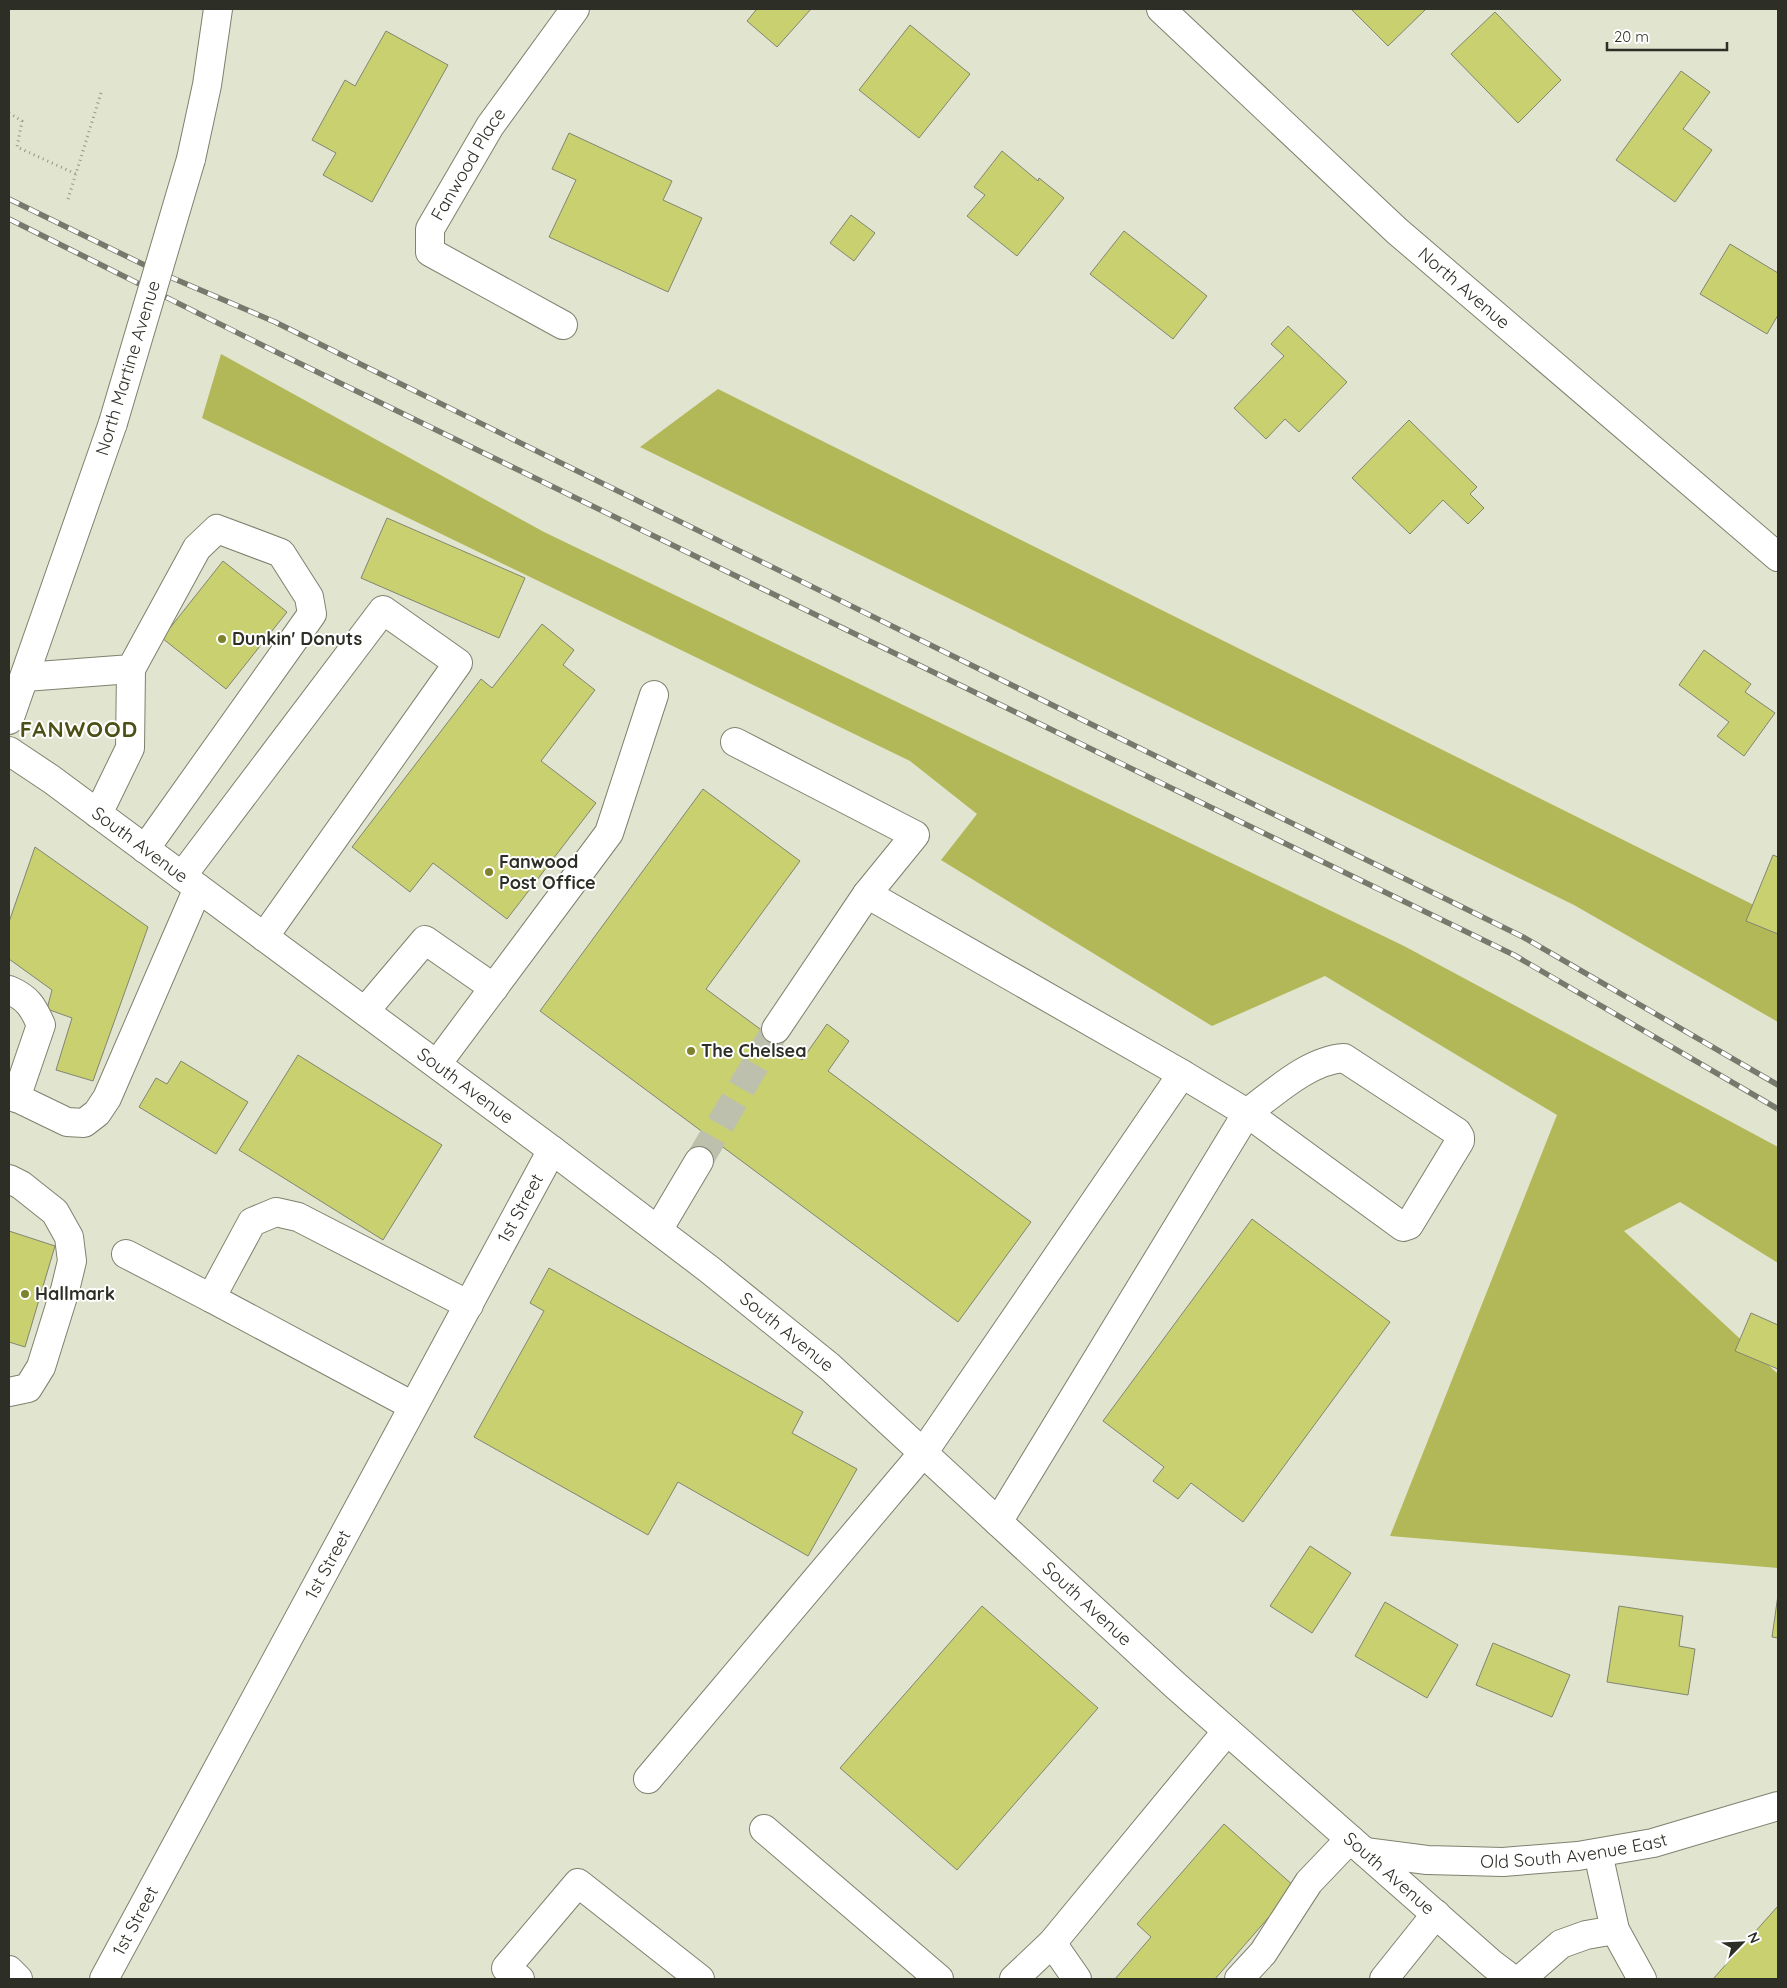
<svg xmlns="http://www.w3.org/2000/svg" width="1787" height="1988" font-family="Quicksand,sans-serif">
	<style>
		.forest { fill: #b2b858 }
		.building { fill: #c9d06f; stroke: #828572 }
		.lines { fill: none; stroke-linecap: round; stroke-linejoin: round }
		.minor-tunnel { stroke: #bdc0ad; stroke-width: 28; stroke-dasharray: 28 14; stroke-linecap: butt }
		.minor-casing { stroke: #7f816e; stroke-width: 30 }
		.major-casing { stroke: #7f816e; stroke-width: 30 }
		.path { stroke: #949687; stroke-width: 3; stroke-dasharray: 1 4; stroke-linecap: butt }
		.minor { stroke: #fff; stroke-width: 28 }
		.major { stroke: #fff; stroke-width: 28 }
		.rail-casing { stroke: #77796c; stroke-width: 5.5 }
		.rail { stroke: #fff; stroke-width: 4; stroke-dasharray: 11; stroke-linecap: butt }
		.major-bridge-casing { stroke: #7f816e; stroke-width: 30; stroke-linecap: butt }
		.major-bridge { stroke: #fff; stroke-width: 28 }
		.poi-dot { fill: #7d822c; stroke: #fff; stroke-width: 2 }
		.labels { text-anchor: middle; stroke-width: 4; stroke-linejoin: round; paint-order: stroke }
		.street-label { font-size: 18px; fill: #2d2e26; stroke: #fff }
		.poi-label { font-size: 18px; font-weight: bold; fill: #2d2e26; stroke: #fff; text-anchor: start }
		.district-label { font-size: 22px; font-weight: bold; letter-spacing: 1px; fill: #4d5014; stroke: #fff }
	</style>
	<rect width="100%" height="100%" fill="#e1e4cf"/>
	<path class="forest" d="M 221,354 L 544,532 L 1404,946 L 1778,1147 L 1778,1263 L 1680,1202 L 1624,1231 L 1778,1374 L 1778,1568 L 1390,1536 L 1557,1115 L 1325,976 L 1212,1026 L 941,860 L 977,814 L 910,761 L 202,418 Z
		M 718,389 L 1778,917 L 1778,1022 L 1574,905 L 640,447 Z"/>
	<path class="building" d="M 755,9 L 811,9 L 777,47 L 747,21 L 756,10 Z
		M 1351,9 L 1426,9 L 1388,46 Z
		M 1495,12 L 1561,80 L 1518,123 L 1451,54 Z
		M 910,25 L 970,74 L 919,138 L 859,90 Z
		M 386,31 L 448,65 L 372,202 L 323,175 L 336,153 L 312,140 L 345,80 L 355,86 Z
		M 1681,71 L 1710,92 L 1683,129 L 1712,150 L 1675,202 L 1616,160 Z
		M 569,133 L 672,181 L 663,200 L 702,218 L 668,292 L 549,237 L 576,180 L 552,169 Z
		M 1002,151 L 1038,181 L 1039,178 L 1064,198 L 1017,256 L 967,216 L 985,195 L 974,187 Z
		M 851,215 L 875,233 L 854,261 L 830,243 Z
		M 1124,231 L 1207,296 L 1173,339 L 1090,274 Z
		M 1730,244 L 1778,273 L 1778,315 L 1767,334 L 1700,294 Z
		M 1288,326 L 1347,382 L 1299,432 L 1285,419 L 1266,439 L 1234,408 L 1284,356 L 1271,344 Z
		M 1409,420 L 1477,487 L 1470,494 L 1484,508 L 1468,524 L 1443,500 L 1410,534 L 1352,478 Z
		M 387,518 L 525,578 L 499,638 L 361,578 Z
		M 223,561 L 287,612 L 226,689 L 162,638 Z
		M 542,624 L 574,650 L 563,665 L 595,690 L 541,761 L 596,803 L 507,919 L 433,863 L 410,892 L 352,847 L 481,679 L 492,688 Z
		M 1704,650 L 1751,684 L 1745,692 L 1775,713 L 1744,756 L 1717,736 L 1729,722 L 1679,685 Z
		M 703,789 L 800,861 L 706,989 L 802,1060 L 827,1024 L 849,1041 L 828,1071 L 1031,1222 L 958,1322 L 540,1011 Z
		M 35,847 L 148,927 L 93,1081 L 56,1070 L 72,1018 L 47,1009 L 52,990 L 9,959 L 9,922 Z
		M 1773,855 L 1778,857 L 1778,934 L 1746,921 Z
		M 298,1055 L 442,1145 L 383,1240 L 239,1150 Z
		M 181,1061 L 248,1102 L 216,1154 L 139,1107 L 156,1078 L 167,1084 Z
		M 1252,1219 L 1390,1322 L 1243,1522 L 1191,1483 L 1178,1499 L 1153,1481 L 1164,1467 L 1103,1421 Z
		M 9,1231 L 55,1246 L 25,1347 L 9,1342 Z
		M 549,1268 L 803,1412 L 792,1433 L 857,1469 L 808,1556 L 678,1482 L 648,1535 L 474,1437 L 544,1311 L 530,1303 Z
		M 1751,1313 L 1778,1325 L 1778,1369 L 1735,1351 Z
		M 1310,1546 L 1351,1573 L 1312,1633 L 1270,1606 Z
		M 1778,1595 L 1778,1638 L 1772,1637 Z
		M 1385,1602 L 1458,1645 L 1427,1698 L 1355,1656 Z
		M 982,1606 L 1098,1708 L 957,1870 L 840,1768 Z
		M 1619,1606 L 1683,1616 L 1679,1646 L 1695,1649 L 1688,1695 L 1607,1682 Z
		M 1493,1643 L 1570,1675 L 1552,1717 L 1476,1685 Z
		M 1224,1824 L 1295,1887 L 1215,1979 L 1115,1979 L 1151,1937 L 1137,1924 Z
		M 1778,1906 L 1778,1979 L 1713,1979 Z"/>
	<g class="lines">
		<path class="minor-tunnel" d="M 699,1161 L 776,1029"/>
		<g class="minor-casing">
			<g id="minor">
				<path id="s1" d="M 1161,9 L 1397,231 L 1778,557"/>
				<path id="s2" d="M 563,325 L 430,252 L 430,229 L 490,126 L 575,9"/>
				<path d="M 25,677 L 131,669 L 197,548 L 217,529 L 281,553 L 309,597 L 312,614 L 145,849"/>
				<path d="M 98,814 L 130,748 L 131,669"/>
				<path d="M 182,876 L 383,610 L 458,663 L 264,937"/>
				<path d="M 9,990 C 28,998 33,1007 41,1025 L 16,1098"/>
				<path d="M 365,1011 L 425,940 L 494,988"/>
				<path d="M 776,1029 L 867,894"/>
				<path d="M 437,1064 L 609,833 L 654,695"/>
				<path d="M 9,1094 L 67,1122 L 84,1123 L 97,1113 L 107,1098 L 198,888"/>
				<path d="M 9,1179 L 21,1185 L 55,1212 L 69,1237 L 72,1261 L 65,1290 L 41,1367 L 28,1388 L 9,1392"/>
				<path d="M 658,1230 L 699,1161"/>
				<path d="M 126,1254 L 211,1298"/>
				<path d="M 413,1406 L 211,1298 L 252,1222 L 276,1212 L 298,1217 L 469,1305"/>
				<path d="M 998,1522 L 1247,1113 C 1274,1093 1309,1060 1344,1058 L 1457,1132 L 1460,1137 L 1460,1141 L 1409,1225 L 1403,1227 L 1247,1113 L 1182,1074"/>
				<path d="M 648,1779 L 923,1453 L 1182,1074 L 867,894 L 915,835 L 735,742"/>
				<path d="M 764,1829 L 939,1979"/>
				<path id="s3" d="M 1365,1852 L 1427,1860 L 1503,1862 L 1578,1856 L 1653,1843 L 1778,1806"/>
				<path d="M 1598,1853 L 1615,1930 L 1642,1979"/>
				<path d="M 1052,1943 L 1077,1979"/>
				<path d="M 9,1970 L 18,1979"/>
				<path id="s4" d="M 104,1979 L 552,1150"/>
				<path d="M 520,1979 L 506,1968 L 578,1883 L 700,1979"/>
				<path d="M 1014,1979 L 1052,1943 L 1227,1731"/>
				<path d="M 1239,1979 L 1263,1953 L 1309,1882 L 1350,1839"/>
				<path d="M 1384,1979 L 1436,1914"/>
				<path d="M 1521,1979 L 1561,1944 L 1586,1935 L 1615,1930"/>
			</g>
		</g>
		<g class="major-casing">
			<g id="major">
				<path d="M 191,159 L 207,85 L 218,9"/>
				<path d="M 9,720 L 113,423"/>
				<path id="s5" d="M 9,751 L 51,779 L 552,1150 L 710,1270 L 830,1367 L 1175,1685 L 1492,1964 L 1512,1979"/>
			</g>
		</g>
		<path class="path" d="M 9,113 L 22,121 L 17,147 L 76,174
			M 68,199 L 101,93"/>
		<use href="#minor" class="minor"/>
		<use href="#major" class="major"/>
		<g class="rail-casing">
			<path id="rail" d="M 9,199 L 163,274 L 275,322 L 1523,937 L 1778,1085
				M 9,219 L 266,347 L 1514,955 L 1778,1109"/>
		</g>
		<use href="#rail" class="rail"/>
		<g class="major-bridge-casing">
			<path id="major-bridge" d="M 113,423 L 191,159"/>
		</g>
		<use href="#major-bridge" class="major-bridge"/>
	</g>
	<g class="poi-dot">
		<circle cx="222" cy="639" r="5"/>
		<circle cx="489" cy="872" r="5"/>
		<circle cx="691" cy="1051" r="5"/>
		<circle cx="25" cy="1294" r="5"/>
	</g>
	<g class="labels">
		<g class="street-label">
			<text dy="6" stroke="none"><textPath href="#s2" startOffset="250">Fanwood Place</textPath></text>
			<text dy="6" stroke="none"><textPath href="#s1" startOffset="412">North Avenue</textPath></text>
			<text transform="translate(128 368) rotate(-73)" y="6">North Martine Avenue</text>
			<text dy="6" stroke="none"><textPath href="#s5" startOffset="161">South Avenue</textPath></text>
			<text dy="6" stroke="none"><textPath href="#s5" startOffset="566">South Avenue</textPath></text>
			<text dy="6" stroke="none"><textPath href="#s4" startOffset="876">1st Street</textPath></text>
			<text dy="6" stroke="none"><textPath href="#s5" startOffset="971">South Avenue</textPath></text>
			<text dy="6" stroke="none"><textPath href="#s4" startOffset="471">1st Street</textPath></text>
			<text dy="6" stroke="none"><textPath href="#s5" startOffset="1376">South Avenue</textPath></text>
			<text dy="6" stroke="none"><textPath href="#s3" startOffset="210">Old South Avenue East</textPath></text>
			<text dy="6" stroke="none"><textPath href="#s5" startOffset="1781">South Avenue</textPath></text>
			<text dy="6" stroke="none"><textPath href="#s4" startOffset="66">1st Street</textPath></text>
		</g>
		<g class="poi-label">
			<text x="232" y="645">Dunkin' Donuts</text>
			<text x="499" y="868">Fanwood<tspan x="499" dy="21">Post Office</tspan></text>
			<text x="701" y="1057">The Chelsea</text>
			<text x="35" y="1300">Hallmark</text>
		</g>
		<g class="district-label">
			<text x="79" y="737">FANWOOD</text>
		</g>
	</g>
	<rect width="1787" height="1988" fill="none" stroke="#2d2e26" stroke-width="20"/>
	<g transform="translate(1742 1943) rotate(66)" stroke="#ffffff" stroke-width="4" paint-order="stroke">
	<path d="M0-4L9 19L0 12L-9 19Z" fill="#2d2e26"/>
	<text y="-8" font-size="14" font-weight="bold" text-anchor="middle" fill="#2d2e26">N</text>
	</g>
	<path d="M1607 42v8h120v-8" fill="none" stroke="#2d2e26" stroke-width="2.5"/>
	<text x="1614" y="42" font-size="15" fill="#2d2e26" stroke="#ffffff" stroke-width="4" paint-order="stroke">20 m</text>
</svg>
